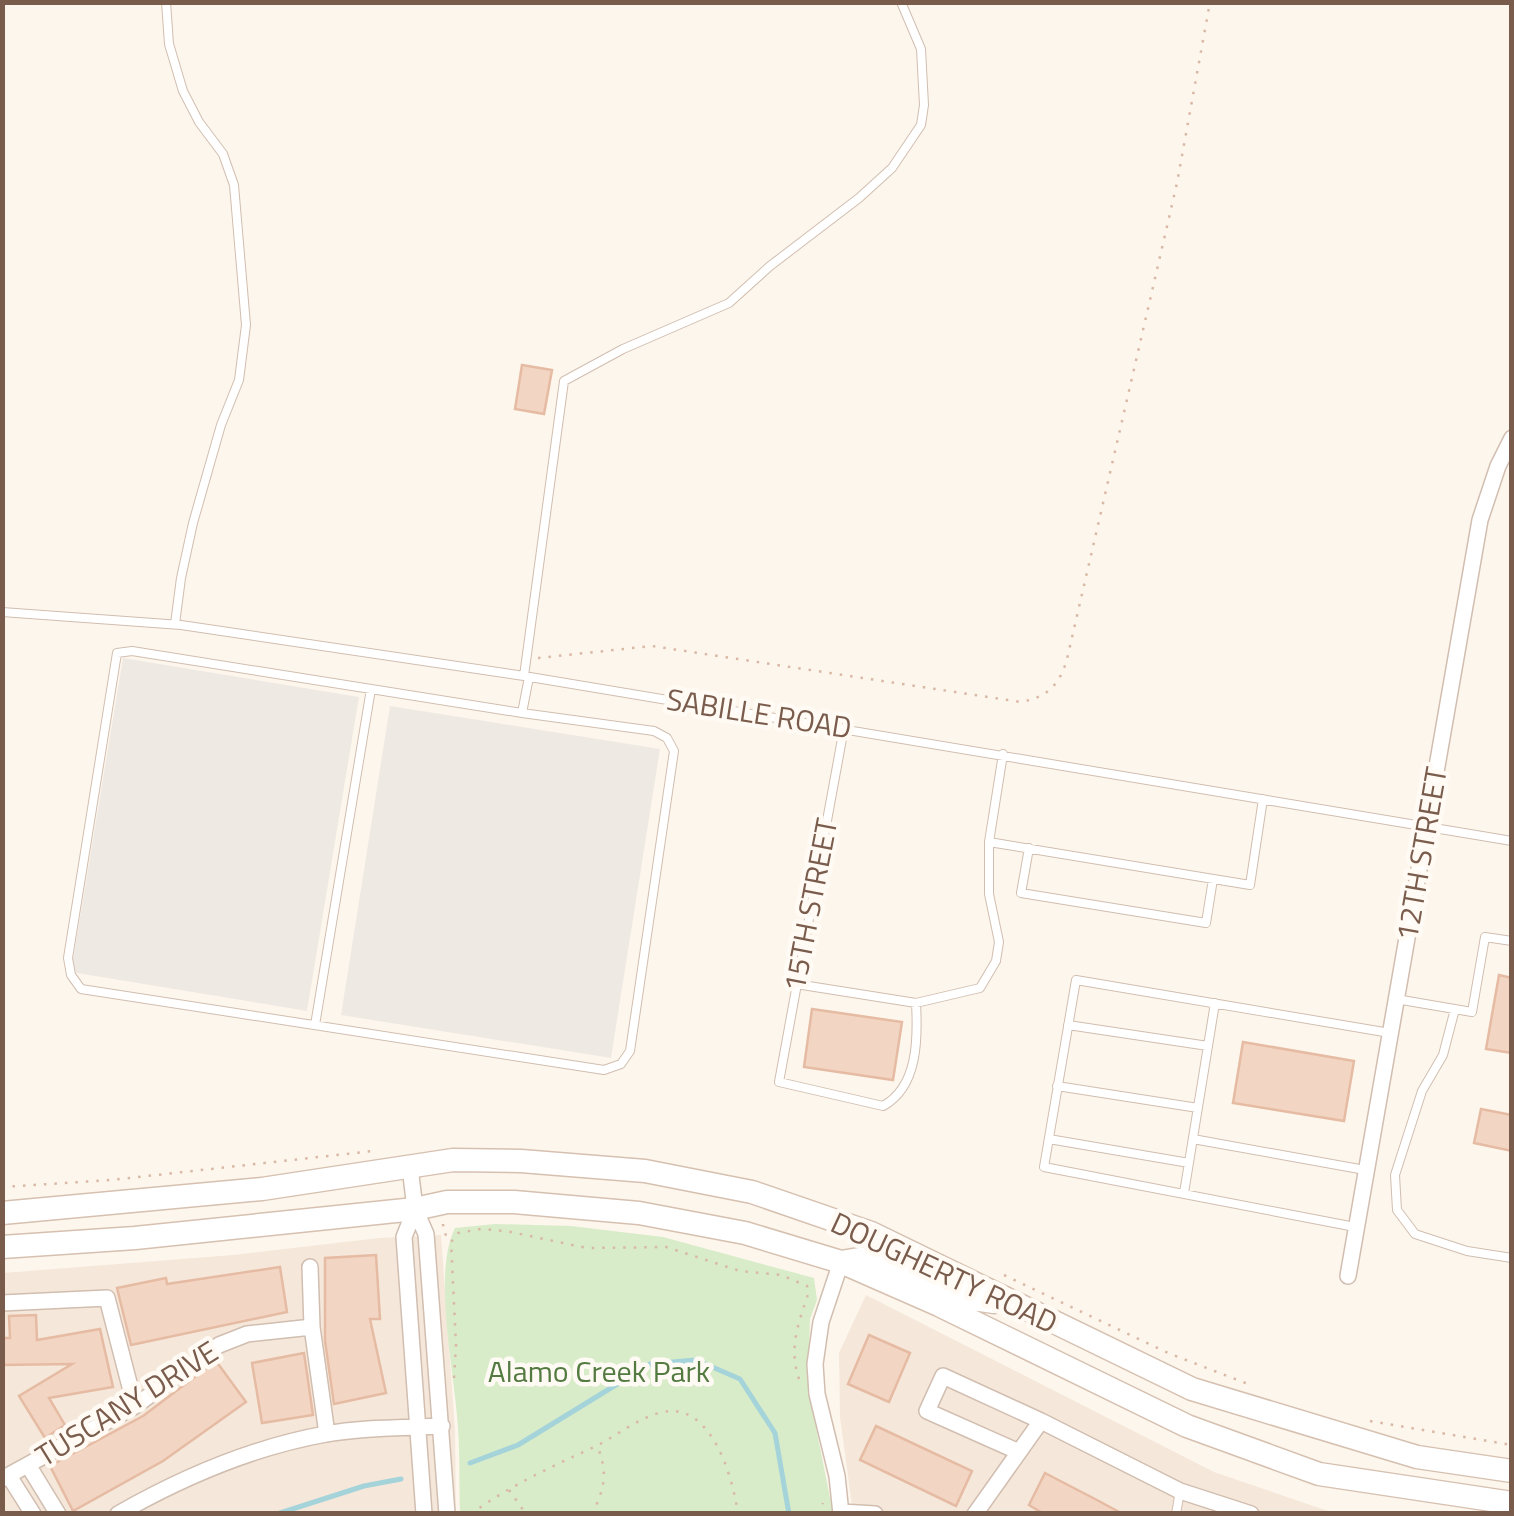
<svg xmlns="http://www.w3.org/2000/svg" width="1514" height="1516" font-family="'Titillium Web',sans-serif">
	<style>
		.residential { fill: #f5e8da }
		.industrial { fill: #efe9e4 }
		.green { fill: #d8ecc9 }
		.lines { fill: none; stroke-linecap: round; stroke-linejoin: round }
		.stream { stroke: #a5d3da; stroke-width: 5 }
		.building { fill: #f3d5c3; stroke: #e6bba3; stroke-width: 2.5 }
		.service-casing { stroke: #d1beb0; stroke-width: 10 }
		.minor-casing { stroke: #d1beb0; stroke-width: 18 }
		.secondary-casing { stroke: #d6c0b0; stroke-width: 25 }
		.path { stroke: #d9b8a5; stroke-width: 2.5; stroke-dasharray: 2.5 8; stroke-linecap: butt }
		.service { stroke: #fff; stroke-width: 8 }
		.minor { stroke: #fff; stroke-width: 15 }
		.secondary { stroke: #fff; stroke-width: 22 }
		.labels { text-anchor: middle; stroke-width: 9; stroke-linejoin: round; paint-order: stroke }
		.street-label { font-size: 30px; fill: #7a5c4d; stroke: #fffaf3 }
		.park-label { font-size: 30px; fill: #537a41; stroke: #fffaf3 }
	</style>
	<rect width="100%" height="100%" fill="#fdf6ec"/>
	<path class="residential" d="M 441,1235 L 455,1430 L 456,1513 L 3,1514 L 3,1273 L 233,1255 L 379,1238 Z
		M 866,1295 L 1214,1472 L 1334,1513 L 853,1513 L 840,1417 L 839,1353 Z"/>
	<path class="industrial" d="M 123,658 L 359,697 L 307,1011 L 71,972 Z
		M 390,706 L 660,749 L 611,1058 L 341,1015 Z"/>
	<path class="green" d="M 495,1224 L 571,1226 L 663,1237 L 814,1278 L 817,1300 L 810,1319 L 808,1387 L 833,1513 L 460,1513 C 459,1485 460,1456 458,1428 C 455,1374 432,1274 455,1228 Z"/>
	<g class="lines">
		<path class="stream" d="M 470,1463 L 518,1445 L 650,1364 L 696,1360 L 740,1379 L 775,1433 L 789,1514
			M 277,1514 L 364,1486 L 401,1479"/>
	</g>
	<path class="building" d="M 522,365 L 552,370 L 544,414 L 515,409 Z
		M 1499,975 L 1512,978 L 1512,1053 L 1486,1049 Z
		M 812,1009 L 902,1022 L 893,1080 L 804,1067 Z
		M 1243,1042 L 1354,1061 L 1344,1121 L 1233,1103 Z
		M 1481,1109 L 1512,1115 L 1512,1151 L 1474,1143 Z
		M 376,1255 L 380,1319 L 370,1319 L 386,1393 L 334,1404 L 325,1341 L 325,1258 Z
		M 280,1267 L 287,1312 L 131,1345 L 117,1288 L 166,1278 L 167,1284 Z
		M 36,1315 L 37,1340 L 100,1329 L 113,1387 L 49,1398 L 65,1425 L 45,1438 L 19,1396 L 72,1364 L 2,1365 L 2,1338 L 10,1338 L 9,1316 Z
		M 869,1335 L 910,1353 L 889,1402 L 848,1384 Z
		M 304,1353 L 313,1415 L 262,1423 L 252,1363 Z
		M 216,1361 L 246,1402 L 163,1461 L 73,1511 L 50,1466 L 143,1416 Z
		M 876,1426 L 972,1471 L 956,1506 L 860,1460 Z
		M 1045,1473 L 1095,1499 L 1123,1514 L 1044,1514 L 1029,1505 Z"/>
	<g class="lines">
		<g class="service-casing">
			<path id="service" d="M 166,2 L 169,44 L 183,91 L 199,122 L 223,154 L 234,185 L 246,325 L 239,380 L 221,425 L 193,523 L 181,578 L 175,624
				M 2,612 L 181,625 L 524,676 L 1512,841
				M 524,676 L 564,381 L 623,349 L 729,303 L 770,266 L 859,198 L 892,168 L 921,125 L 924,105 L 921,49 L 901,2
				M 522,713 L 654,731 L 667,738 L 674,751 L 630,1051 L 621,1064 L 604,1070 L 81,989 L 71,975 L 68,958 L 117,653 L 132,651 L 522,713 L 529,677
				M 844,728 L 779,1082 L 883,1106 C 918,1087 918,1039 916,1003
				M 989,842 L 1250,885 L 1263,799
				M 1029,848 L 1021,893 L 1206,923 L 1213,879
				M 796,984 L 916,1003 L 980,988 L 996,961 L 999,942 L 989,894 L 989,842 L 1003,754
				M 1396,999 L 1472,1012 L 1485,937 L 1512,941
				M 1455,1009 L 1443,1055 L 1422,1091 L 1395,1175 L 1397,1210 L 1415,1234 L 1467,1251 L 1512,1258
				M 315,1025 L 371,689
				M 1068,1025 L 1208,1046
				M 1057,1086 L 1198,1108
				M 1049,1139 L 1189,1163
				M 1193,1139 L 1365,1170
				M 1184,1193 L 1215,1003
				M 1355,1227 L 1044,1167 L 1076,980 L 1390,1033
				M 1176,1514 L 1180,1491"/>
		</g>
		<g class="minor-casing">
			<path id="minor" d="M 410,1167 L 415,1209 L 426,1234 L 447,1514
				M 415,1209 L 404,1237 L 424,1514
				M 841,1262 L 821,1322 L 815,1364 L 817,1394 L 837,1476 L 841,1514
				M 310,1267 L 312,1327 L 327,1434
				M 1348,1276 L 1480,520 L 1498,466 L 1512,438
				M 2,1303 L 107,1298 L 135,1406
				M 1019,1452 L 927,1411 L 943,1376 L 1041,1421
				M 28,1465 L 58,1514
				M 9,1476 L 33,1514
				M 2,1479 L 135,1406 L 219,1345 L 247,1334 L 312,1327
				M 841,1512 L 875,1514
				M 118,1514 C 183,1477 253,1447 326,1434 C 364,1427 404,1428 442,1426
				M 975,1514 L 1041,1421 L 1180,1491 L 1251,1514"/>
		</g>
		<g class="secondary-casing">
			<path id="secondary" d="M 2,1213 L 262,1189 L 453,1160 L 521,1161 L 645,1171 L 752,1192 L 871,1233 L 1192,1389 L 1417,1457 L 1512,1471
				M 2,1247 L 135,1238 L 415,1209 L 447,1202 L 514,1202 L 639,1213 L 745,1233 L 841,1262 L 939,1305 L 1187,1426 L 1319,1474 L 1512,1503
				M 841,1262 L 871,1257 L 973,1299 L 994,1302"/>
		</g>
		<path class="path" d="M 538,658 L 652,646 L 1021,702 C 1048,697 1060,684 1067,659 L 1177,183 L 1210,2
			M 2,1187 L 111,1180 L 373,1151
			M 443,1224 L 444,1234 L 450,1236
			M 1004,1275 L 1168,1353 L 1248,1384
			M 454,1378 L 456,1345 L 451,1242 L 458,1233 L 481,1229 L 506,1231 L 587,1248 L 666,1247 L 740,1271 L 781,1275 L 807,1286 L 809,1291 C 799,1322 788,1347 799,1379
			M 1370,1421 L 1512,1445
			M 509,1490 L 526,1514
			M 471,1514 C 509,1486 551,1467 594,1447 C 617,1436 637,1418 663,1412 C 712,1402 733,1478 738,1514
			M 592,1514 C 605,1488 608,1472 597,1445
			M 819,1514 L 823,1503"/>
		<use href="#service" class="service"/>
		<use href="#minor" class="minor"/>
		<use href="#secondary" class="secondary"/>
	</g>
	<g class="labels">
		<g class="street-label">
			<text transform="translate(759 714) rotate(9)" y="10">SABILLE ROAD</text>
			<text transform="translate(1422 854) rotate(-80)" y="10">12TH STREET</text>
			<text transform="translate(811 905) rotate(-79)" y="10">15TH STREET</text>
			<text transform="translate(944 1273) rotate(25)" y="10">DOUGHERTY ROAD</text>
			<text transform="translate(127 1404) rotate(-32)" y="10">TUSCANY DRIVE</text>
		</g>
		<g class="park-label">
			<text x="599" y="1382">Alamo Creek Park</text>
		</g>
	</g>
	<rect width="1514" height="1516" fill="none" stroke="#7a5c4d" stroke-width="10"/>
</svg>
